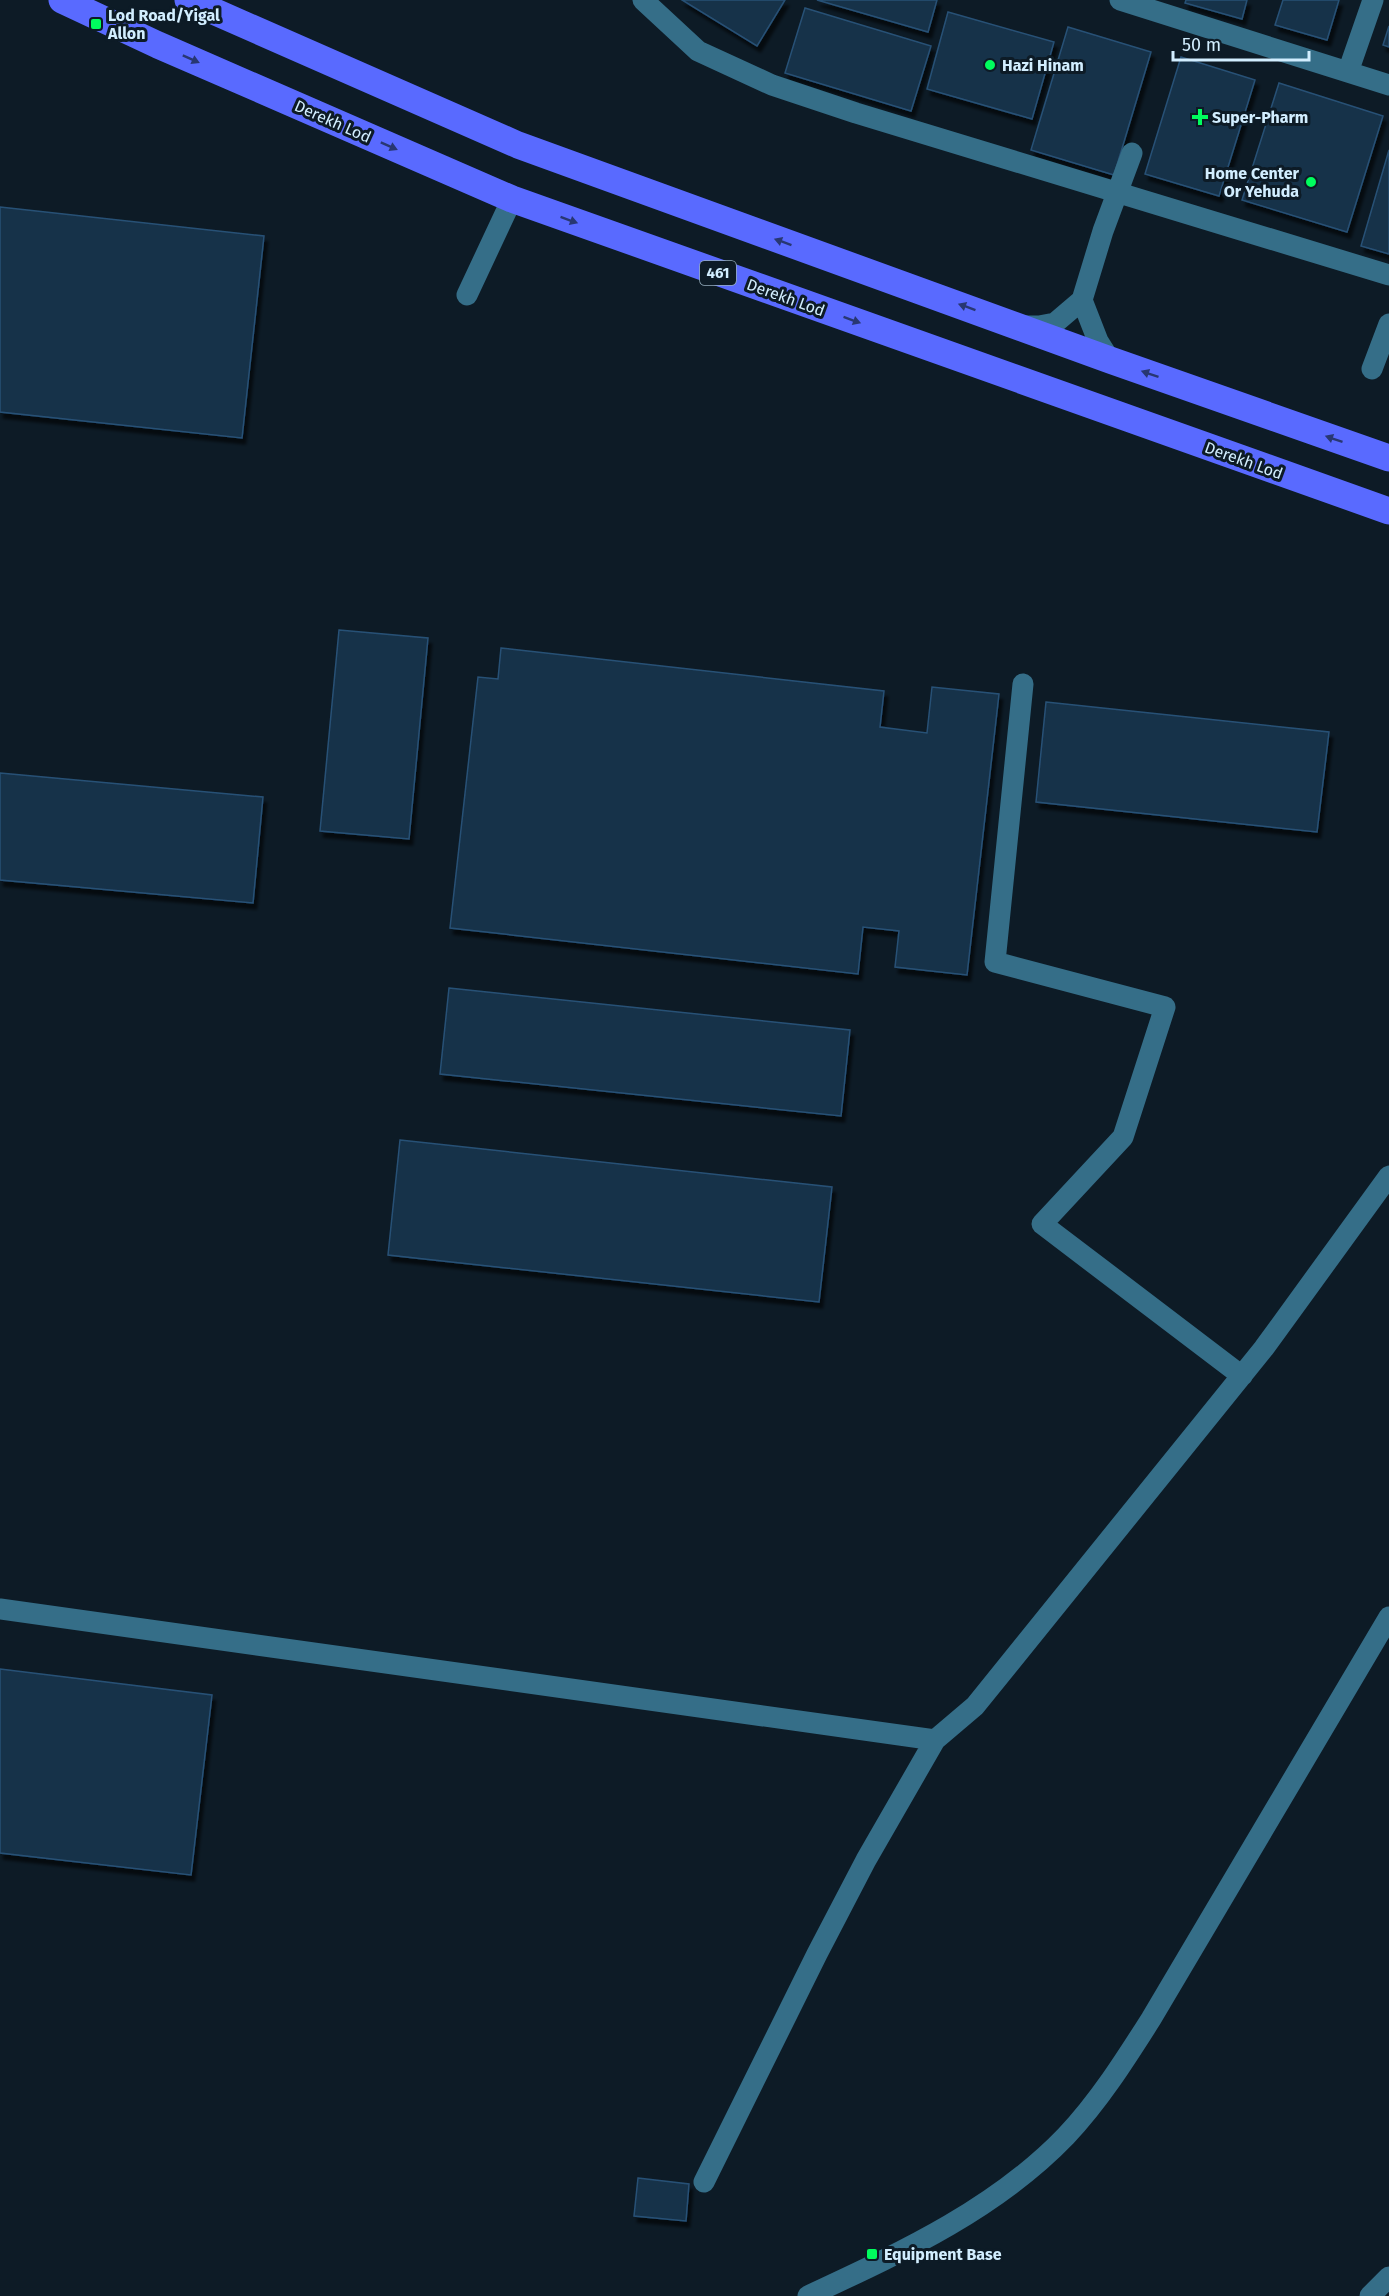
<svg xmlns="http://www.w3.org/2000/svg" width="1389" height="2296" font-family="'Fira Sans',sans-serif">
	<style>
		.building { fill: #183148; stroke: #285176; stroke-width: 1.5; filter: url(#shadow) }
		.lines { fill: none; stroke-linecap: round; stroke-linejoin: round }
		.minor { stroke: #356e88; stroke-width: 21 }
		.major { stroke: #596aff; stroke-width: 27 }
		.oneway { fill: #283772 }
		.poi-dot { fill: #00fd5e; stroke: #0d1b26; stroke-width: 2 }
		.labels { text-anchor: middle; stroke-width: 6; stroke-linejoin: round; paint-order: stroke }
		.shield { fill: #0d1b26; stroke: #97afbe; stroke-width: 1.5 }
		.shield-label { font-size: 15px; font-weight: bold; fill: #d2eeff }
		.poi-label { font-size: 16px; font-weight: bold; fill: #d2eeff; stroke: #0d1b26; text-anchor: start }
		.street-label { font-size: 16px; fill: #d2eeff; stroke: #0d1b26 }
	</style>
	<defs>
		<filter id="shadow"><feDropShadow dx="3.5" dy="6" stdDeviation="1.5" flood-color="#0009"/></filter>
	</defs>
	<rect width="100%" height="100%" fill="#0d1b26"/>
	<path class="building" d="M 682,0 L 785,0 L 757,46 Z
		M 817,0 L 937,0 L 928,32 Z
		M 1186,0 L 1247,0 L 1242,19 L 1185,3 Z
		M 1283,0 L 1339,0 L 1327,40 L 1275,25 Z
		M 805,8 L 931,46 L 911,111 L 785,73 Z
		M 948,12 L 1054,42 L 1032,119 L 927,89 Z
		M 1389,26 L 1389,47 L 1383,45 Z
		M 1068,27 L 1151,52 L 1114,175 L 1031,150 Z
		M 1181,57 L 1255,80 L 1219,196 L 1145,174 Z
		M 1279,83 L 1383,116 L 1347,232 L 1242,200 Z
		M 1389,150 L 1389,254 L 1361,246 Z
		M 0,207 L 264,236 L 242,438 L 0,412 Z
		M 339,630 L 428,638 L 409,839 L 320,831 Z
		M 501,648 L 884,691 L 880,727 L 927,733 L 932,687 L 999,694 L 967,975 L 895,967 L 899,931 L 863,927 L 858,974 L 450,928 L 478,677 L 498,679 Z
		M 1046,702 L 1329,732 L 1317,832 L 1036,802 Z
		M 0,773 L 263,797 L 253,903 L 0,880 Z
		M 449,988 L 850,1030 L 841,1116 L 440,1074 Z
		M 400,1140 L 832,1187 L 819,1302 L 388,1255 Z
		M 0,1669 L 212,1695 L 191,1875 L 0,1853 Z
		M 638,2178 L 689,2184 L 686,2221 L 634,2216 Z"/>
	<g class="lines">
		<path class="minor" d="M 643,0 L 698,51 L 772,85 L 856,113 L 1389,275
			M 1120,0 L 1389,85
			M 1348,72 L 1373,0
			M 467,295 L 512,199
			M 1082,300 L 1098,341 L 1110,360
			M 1022,326 L 1039,326 L 1055,323 L 1082,300 L 1103,231 L 1132,153
			M 1372,369 L 1389,324
			M 1023,684 L 995,962 L 1165,1007 L 1123,1137 L 1042,1224 L 1242,1376
			M 0,1609 L 935,1740
			M 704,2182 L 817,1954 L 866,1860 L 935,1740 L 975,1706 L 1264,1348 L 1389,1176
			M 808,2296 C 900,2253 995,2210 1066,2136 C 1099,2101 1125,2060 1151,2019 L 1389,1617
			M 1370,2296 L 1389,2277"/>
		<path class="major" d="M 62,0 L 158,45 L 512,199 L 1389,511
			M 188,0 L 518,145 L 1110,360 L 1389,458"/>
	</g>
	<defs><path id="oneway-solid" d="M-6-.8H1V-3.2L6.5 0L1 3.2V.8H-6Z" transform="scale(1.5)"/></defs>
	<g class="oneway">
		<use href="#oneway-solid" transform="translate(191 59) rotate(24)"/>
		<use href="#oneway-solid" transform="translate(389 146) rotate(24)"/>
		<use href="#oneway-solid" transform="translate(569 220) rotate(20)"/>
		<use href="#oneway-solid" transform="translate(783 242) rotate(-160)"/>
		<use href="#oneway-solid" transform="translate(967 307) rotate(-160)"/>
		<use href="#oneway-solid" transform="translate(852 320) rotate(20)"/>
		<use href="#oneway-solid" transform="translate(1150 374) rotate(-161)"/>
		<use href="#oneway-solid" transform="translate(1334 439) rotate(-161)"/>
	</g>
	<g class="poi-dot">
		<rect x="90" y="18" width="12" height="12" rx="3"/>
		<circle cx="990" cy="65" r="6"/>
		<path d="M1197 108h6v6h6v6h-6v6h-6v-6h-6v-6h6z"/>
		<circle cx="1311" cy="182" r="6"/>
		<rect x="866" y="2248" width="12" height="12" rx="3"/>
	</g>
	<g class="labels">
		<rect class="shield" x="700" y="261" width="36" height="24" rx="4.5"/>
		<g class="shield-label">
			<text x="718" y="278">461</text>
		</g>
		<g class="poi-label">
			<text x="108" y="21">Lod Road/Yigal<tspan x="108" dy="18">Allon</tspan></text>
			<text x="1002" y="71">Hazi Hinam</text>
			<text x="1212" y="123">Super-Pharm</text>
			<text x="1299" y="179" text-anchor="end">Home Center<tspan x="1299" dy="18">Or Yehuda</tspan></text>
			<text x="884" y="2260">Equipment Base</text>
		</g>
		<g class="street-label">
			<text transform="translate(333 121) rotate(24)" y="6">Derekh Lod</text>
			<text transform="translate(786 297) rotate(20)" y="6">Derekh Lod</text>
			<text transform="translate(1244 460) rotate(20)" y="6">Derekh Lod</text>
		</g>
	</g>
	<path d="M1173 51v9h136v-9" fill="none" stroke="#d2eeff" stroke-width="3"/>
	<text x="1182" y="51" font-size="18" fill="#d2eeff" stroke="#0d1b26" stroke-width="4.5" paint-order="stroke">50 m</text>
</svg>
